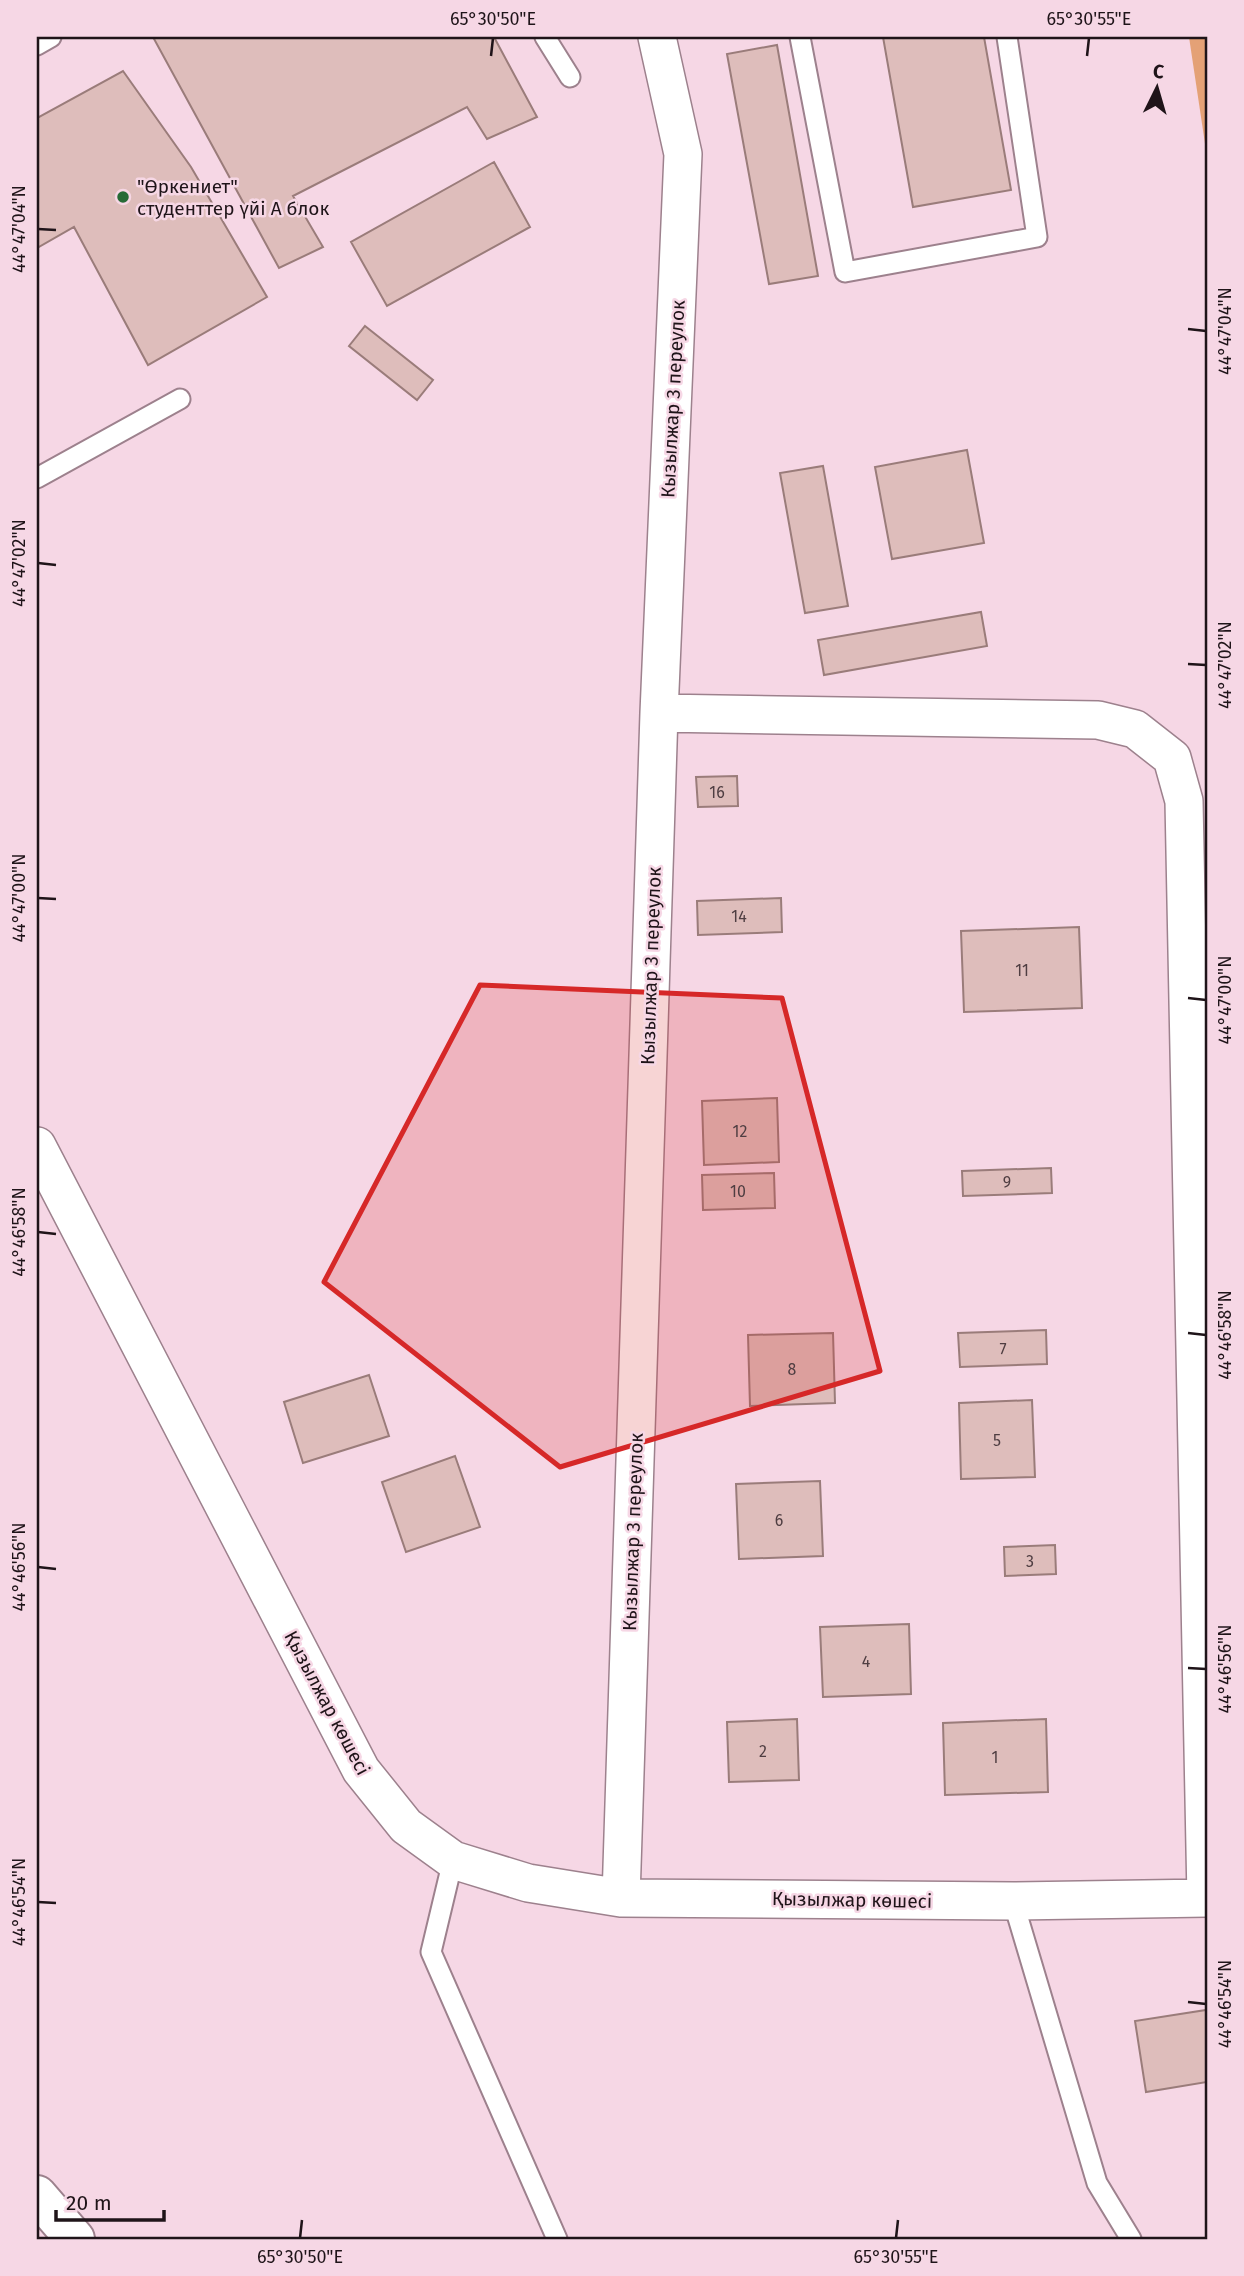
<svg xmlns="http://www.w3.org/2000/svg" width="1244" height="2276" font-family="'Fira Sans',sans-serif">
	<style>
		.green { fill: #e4a176 }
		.building { fill: #debdbb; stroke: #9a7c7a; stroke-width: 2 }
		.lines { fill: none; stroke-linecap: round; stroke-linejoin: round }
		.service-casing { stroke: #9d818d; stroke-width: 23 }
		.minor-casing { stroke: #9d818d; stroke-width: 40 }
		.tertiary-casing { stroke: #9d818d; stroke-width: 42 }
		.service { stroke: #fff; stroke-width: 19 }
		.minor { stroke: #fff; stroke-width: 37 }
		.tertiary { stroke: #fff; stroke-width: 38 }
		.marked { fill: #d62828; fill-opacity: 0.2; stroke: #d62828; stroke-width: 5; stroke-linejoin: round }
		.ticks { fill: none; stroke: #1f1419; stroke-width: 2.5 }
		.poi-dot { fill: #266b36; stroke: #f6d7e5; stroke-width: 2.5 }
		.labels { text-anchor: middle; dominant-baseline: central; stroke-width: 5; stroke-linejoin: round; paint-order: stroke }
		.number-label { font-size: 16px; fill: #4f3e42 }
		.poi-label { font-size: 19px; fill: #1f1419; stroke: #f6d7e5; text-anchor: start }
		.street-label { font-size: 19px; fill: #1f1419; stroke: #f6d7e5 }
		.neatline { fill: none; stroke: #1f1419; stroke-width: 2.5 }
		.ticks-label { font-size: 18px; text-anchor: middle; fill: #1f1419 }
	</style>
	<rect width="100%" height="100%" fill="#f6d7e5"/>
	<!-- green -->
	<path class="green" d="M1189 37H1207V157Z"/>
	<!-- building -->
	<path class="building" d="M153 37H494L537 117 487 139 467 107 293 196 323 247 279 268Z
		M883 37H984L1011 190 913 207Z
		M777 45 818 276 769 284 727 54Z
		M123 71 191 167 267 297 148 365 74 227 37 248V118Z
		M494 162 530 227 387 306 351 242Z
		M365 326 433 380 417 400 349 346Z
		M967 450 984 543 892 559 875 467Z
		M823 466 848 606 805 613 780 473Z
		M981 612 987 646 824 675 818 640Z
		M737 776 738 806 698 807 696 777Z
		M781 898 782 932 698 935 697 901Z
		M1079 927 1082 1008 964 1012 961 931Z
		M777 1098 779 1162 704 1165 702 1101Z
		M1051 1168 1052 1193 963 1196 962 1171Z
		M774 1173 775 1208 703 1210 702 1175Z
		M1046 1330 1047 1364 960 1367 958 1333Z
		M833 1333 835 1403 750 1406 748 1335Z
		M369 1375 389 1436 303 1463 284 1402Z
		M1032 1400 1035 1477 961 1479 959 1403Z
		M455 1456 480 1527 406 1552 382 1482Z
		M820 1481 823 1556 739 1559 736 1484Z
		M1055 1545 1056 1574 1005 1576 1004 1547Z
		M909 1624 911 1694 823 1697 820 1627Z
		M797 1719 799 1780 729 1782 727 1722Z
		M1046 1719 1048 1792 945 1795 943 1723Z
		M1206 2010 1207 2082 1146 2092 1135 2021Z"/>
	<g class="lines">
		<!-- service casing -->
		<g class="service-casing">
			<path id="service" d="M545 37 570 77
				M800 37 845 272 1037 237 1007 37
				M37 45 51 37
				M37 478 180 399
				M453 1860 431 1952 557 2239
				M1013 1901 1097 2183 1131 2239"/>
		</g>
		<!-- minor casing -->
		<g class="minor-casing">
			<path id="minor" d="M659 713 1098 720 1135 729 1172 758 1184 801 1206 1898
				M37 1146 361 1770 406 1826 453 1860 528 1883 621 1898 1013 1901 1207 1898
				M621 1898 659 713 683 154 657 37"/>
		</g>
		<!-- tertiary casing -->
		<g class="tertiary-casing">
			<path id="tertiary" d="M37 2195 75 2239"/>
		</g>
		<!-- service -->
		<use href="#service" class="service"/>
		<!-- minor -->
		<use href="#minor" class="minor"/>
		<!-- tertiary -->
		<use href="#tertiary" class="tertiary"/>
	</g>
	<!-- marked area -->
	<path class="marked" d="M480 985 782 998 880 1371 560 1467 324 1282Z"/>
	<!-- ticks -->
	<path class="ticks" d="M491 56 493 38M1087 56 1089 38M38 229 56 230M1188 329 1206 331M38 563 56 565M1188 664 1206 665M38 898 56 899M1188 998 1206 1000M38 1232 56 1234M1188 1333 1206 1335M38 1567 56 1569M1188 1668 1206 1669M38 1902 56 1903M1188 2002 1206 2004M300 2238 302 2220M896 2238 898 2220"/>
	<!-- markers -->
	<circle class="poi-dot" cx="123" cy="197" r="7"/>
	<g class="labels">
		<!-- number labels -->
		<g class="number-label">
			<text x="717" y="792">16</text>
			<text x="739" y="916">14</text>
			<text x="1022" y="970">11</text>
			<text x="740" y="1131">12</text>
			<text x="1007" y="1182">9</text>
			<text x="738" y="1191">10</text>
			<text x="1003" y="1349">7</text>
			<text x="792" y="1369">8</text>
			<text x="997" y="1440">5</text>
			<text x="779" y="1520">6</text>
			<text x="1030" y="1561">3</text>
			<text x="866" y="1661">4</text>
			<text x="763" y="1751">2</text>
			<text x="995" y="1757">1</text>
		</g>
		<!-- poi labels -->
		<g class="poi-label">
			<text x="137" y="186">"Өркениет"<tspan x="137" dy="22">студенттер үйі А блок</tspan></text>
		</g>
		<!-- street labels -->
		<g class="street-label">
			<text transform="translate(673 399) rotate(-87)">Кызылжар 3 переулок</text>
			<text transform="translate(651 966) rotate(-88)">Кызылжар 3 переулок</text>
			<text transform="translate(633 1532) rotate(-88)">Кызылжар 3 переулок</text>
			<text transform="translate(327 1703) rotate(62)">Қызылжар көшесі</text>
			<text transform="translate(852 1900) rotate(1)">Қызылжар көшесі</text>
		</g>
	</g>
	<!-- border -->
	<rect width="1244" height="2276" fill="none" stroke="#f6d7e5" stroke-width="77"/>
	<!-- north arrow -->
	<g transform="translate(1157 88) rotate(5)" stroke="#f6d7e5" stroke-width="5" paint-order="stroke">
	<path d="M0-5L12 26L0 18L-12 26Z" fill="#1f1419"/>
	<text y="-10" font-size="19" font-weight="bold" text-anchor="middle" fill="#1f1419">С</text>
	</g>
	<!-- scale -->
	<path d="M56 2210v10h108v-10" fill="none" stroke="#1f1419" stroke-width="3.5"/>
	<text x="66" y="2210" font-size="21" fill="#1f1419" stroke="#f6d7e5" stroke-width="5" paint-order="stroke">20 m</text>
	<rect x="38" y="38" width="1168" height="2200" class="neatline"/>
	<g class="ticks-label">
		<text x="493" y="25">65°30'50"E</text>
		<text x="1089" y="25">65°30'55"E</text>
		<text transform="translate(19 229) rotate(-90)" y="6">44°47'04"N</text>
		<text transform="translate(1225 331) rotate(-90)" y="6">44°47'04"N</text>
		<text transform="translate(19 563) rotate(-90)" y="6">44°47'02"N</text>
		<text transform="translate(1225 665) rotate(-90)" y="6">44°47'02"N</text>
		<text transform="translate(19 898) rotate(-90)" y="6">44°47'00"N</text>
		<text transform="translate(1225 1000) rotate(-90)" y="6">44°47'00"N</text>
		<text transform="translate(19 1232) rotate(-90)" y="6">44°46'58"N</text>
		<text transform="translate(1225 1335) rotate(-90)" y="6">44°46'58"N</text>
		<text transform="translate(19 1567) rotate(-90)" y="6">44°46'56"N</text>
		<text transform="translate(1225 1669) rotate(-90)" y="6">44°46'56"N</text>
		<text transform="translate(19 1902) rotate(-90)" y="6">44°46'54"N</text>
		<text transform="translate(1225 2004) rotate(-90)" y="6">44°46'54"N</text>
		<text x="300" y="2263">65°30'50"E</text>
		<text x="896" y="2263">65°30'55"E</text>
	</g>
</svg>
